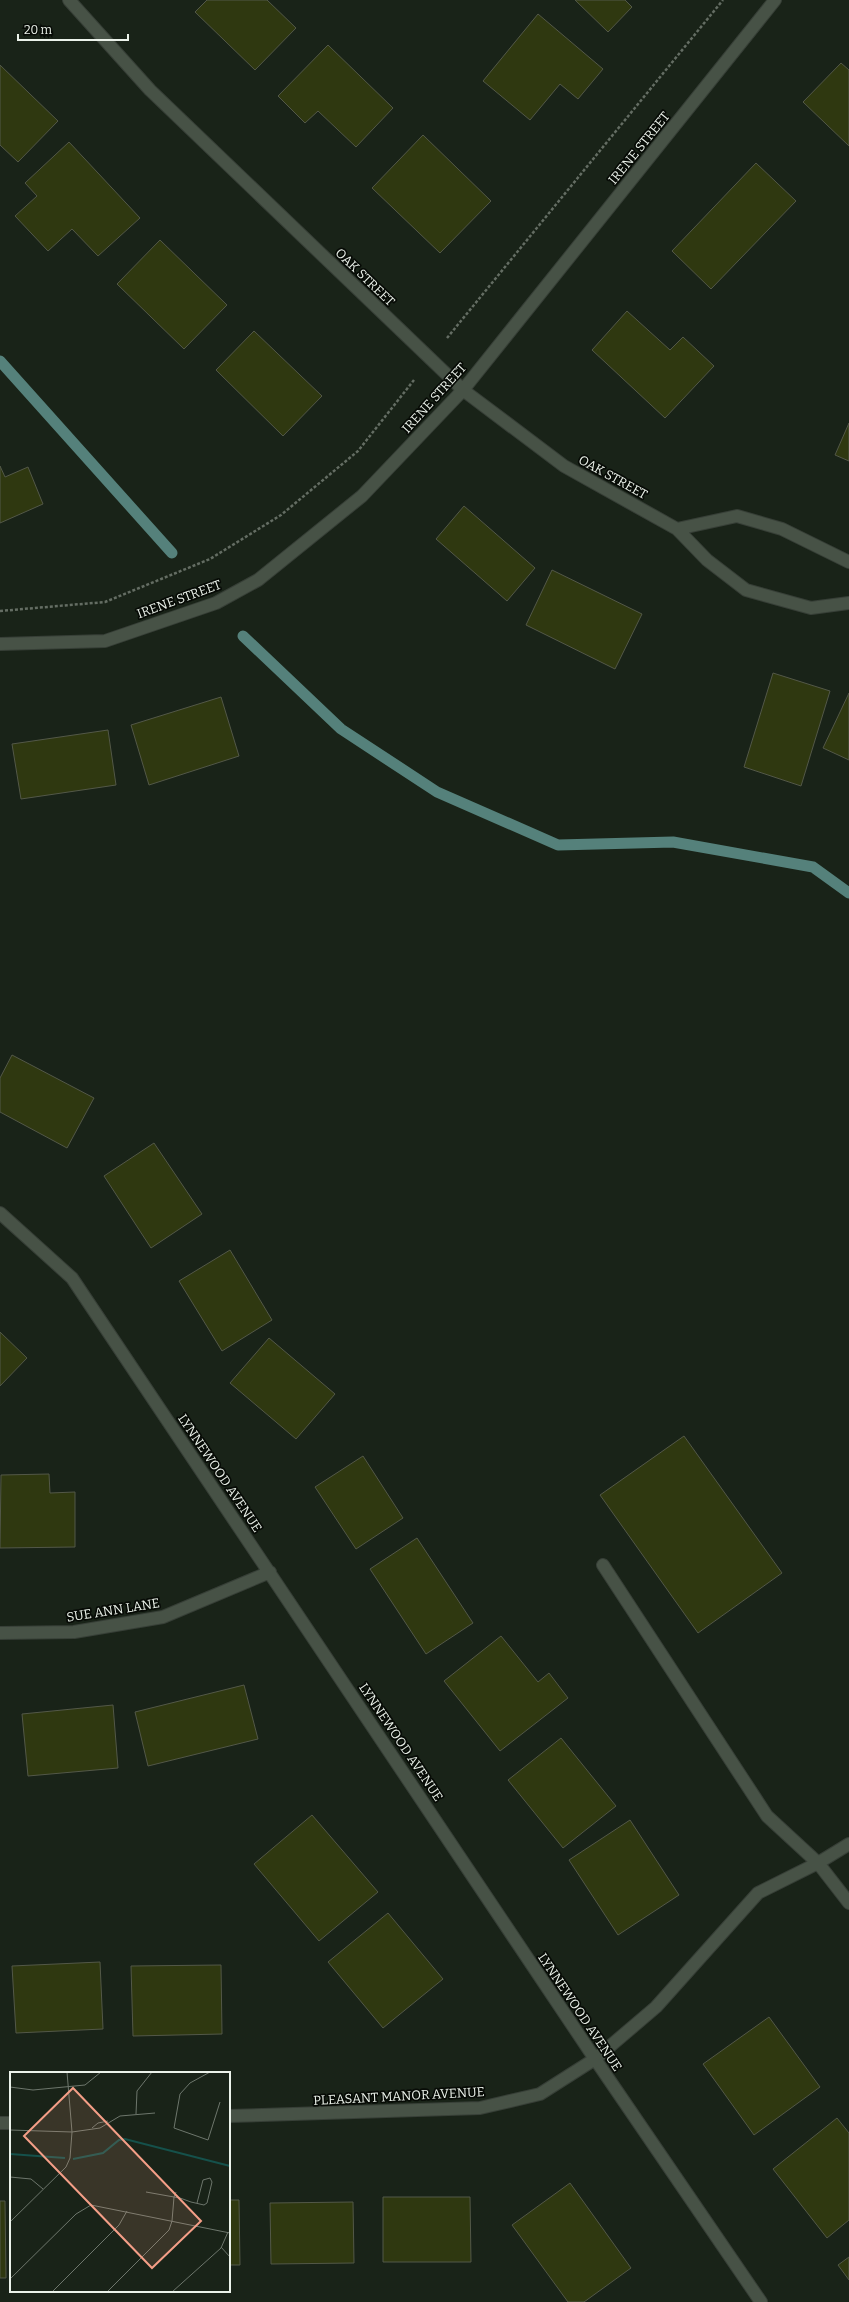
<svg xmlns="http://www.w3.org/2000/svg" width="849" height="2302" font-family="Bitter,serif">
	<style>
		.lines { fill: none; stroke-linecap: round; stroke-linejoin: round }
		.stream { stroke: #55817b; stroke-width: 11 }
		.building { fill: #2f3810; stroke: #535848 }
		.lane-casing { stroke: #373f37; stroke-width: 14 }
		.street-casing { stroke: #373f37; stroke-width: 14 }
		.path { stroke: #646d63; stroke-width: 2.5; stroke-dasharray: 3 2; stroke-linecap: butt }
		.lane { stroke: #475246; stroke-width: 12 }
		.street { stroke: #475246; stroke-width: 12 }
		.labels { text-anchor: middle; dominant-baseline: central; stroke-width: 3.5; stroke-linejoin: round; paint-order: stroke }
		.street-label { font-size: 13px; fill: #ebf2ea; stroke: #070b06 }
		.inset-river { fill: none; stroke: #15514b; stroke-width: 2 }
		.inset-road { fill: none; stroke: #6d766c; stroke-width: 1 }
		.view { fill: #f49e87; fill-opacity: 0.15; stroke: #f49e87; stroke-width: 2 }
		.inset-edge { fill: none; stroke: #ebf2ea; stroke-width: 2 }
	</style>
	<rect width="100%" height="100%" fill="#192318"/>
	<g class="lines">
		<!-- stream -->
		<path class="stream" d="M0 361 172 553
			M243 636 341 729 437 792 558 845 673 842 813 867 849 893"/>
	</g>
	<!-- building -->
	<path class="building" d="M207 0H267L296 28 255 70 195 12Z
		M575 0H625L632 7 608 32Z
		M538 14 603 69 578 99 560 84 530 120 483 81Z
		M328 45 393 108 356 147 318 111 305 123 278 96Z
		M841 63 849 70V146L803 102Z
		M0 65 58 121 18 162 0 145Z
		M423 135 491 201 440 253 372 188Z
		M69 142 140 218 98 256 72 229 48 251 15 216 37 196 25 183Z
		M756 163 796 201 711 289 672 251Z
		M160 240 227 305 184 349 117 284Z
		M627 311 670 350 683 337 714 366 665 418 592 350Z
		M254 331 322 396 283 436 216 370Z
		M849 423V461L835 455Z
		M0 466 5 477 28 467 43 504 0 523Z
		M464 506 535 568 507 601 436 539Z
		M552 570 642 614 615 669 526 625Z
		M773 673 830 691 801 786 744 767Z
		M849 693V760L823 748Z
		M221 697 239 756 149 785 131 725Z
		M108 730 116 785 21 799 12 744Z
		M12 1055 94 1098 67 1148 0 1112V1078Z
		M154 1143 202 1214 151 1248 104 1176Z
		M230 1250 272 1320 222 1351 179 1281Z
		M0 1332 27 1358 0 1386Z
		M269 1338 335 1394 296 1439 230 1383Z
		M684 1436 782 1573 698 1633 600 1495Z
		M363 1456 403 1518 356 1549 315 1487Z
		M49 1474 50 1493 75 1492V1547L0 1548 1 1475Z
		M417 1538 473 1623 426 1654 370 1569Z
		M501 1636 538 1682 549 1673 568 1698 500 1751 444 1681Z
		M244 1685 258 1739 148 1766 135 1712Z
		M113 1705 118 1768 28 1776 22 1714Z
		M561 1738 616 1806 563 1848 508 1780Z
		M312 1815 378 1892 319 1941 254 1864Z
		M630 1820 679 1895 618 1935 569 1860Z
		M388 1913 443 1979 383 2028 328 1962Z
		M100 1962 103 2029 16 2033 12 1966Z
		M221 1965 222 2034 133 2036 131 1966Z
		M769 2017 820 2087 754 2135 703 2064Z
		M837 2118 849 2133V2220L827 2238 773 2169Z
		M570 2183 631 2268 584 2302H568L512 2225Z
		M383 2197H470L471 2262H383Z
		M229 2200H239L240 2265H229Z
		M0 2201H5L6 2278H0Z
		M353 2202 354 2263 271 2264 270 2203Z
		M849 2257V2280L838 2265Z"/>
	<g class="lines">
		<!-- lane casing -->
		<g class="lane-casing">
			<path id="lane" d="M603 1565 767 1816 818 1863 849 1844
				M595 2059 656 2007 758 1893 818 1863 849 1903"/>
		</g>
		<!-- street casing -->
		<g class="street-casing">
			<path id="street" d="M69 0 150 90 463 390 564 466 677 529 707 560 746 590 811 608 849 603
				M677 529 737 516 782 529 849 562
				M0 644 105 641 216 603 258 580 362 496 463 390 775 0
				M0 1213 72 1278 595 2059 761 2302
				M0 1633 74 1632 163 1617 270 1572
				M229 2116 480 2108 540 2094 595 2059
				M0 2123H11"/>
		</g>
		<!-- path -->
		<path class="path" d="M447 338 723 0
			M0 611 105 602 210 559 281 515 358 451 414 380"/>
		<!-- lane -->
		<use href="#lane" class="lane"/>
		<!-- street -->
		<use href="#street" class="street"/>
	</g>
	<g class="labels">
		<!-- street labels -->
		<g class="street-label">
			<text transform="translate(639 148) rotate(-51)">IRENE STREET</text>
			<text transform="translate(365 277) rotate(44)">OAK STREET</text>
			<text transform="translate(434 398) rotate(-48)">IRENE STREET</text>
			<text transform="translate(613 477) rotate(29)">OAK STREET</text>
			<text transform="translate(179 599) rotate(-20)">IRENE STREET</text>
			<text transform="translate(220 1473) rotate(56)">LYNNEWOOD AVENUE</text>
			<text transform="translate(113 1610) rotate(-9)">SUE ANN LANE</text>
			<text transform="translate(401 1742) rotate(56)">LYNNEWOOD AVENUE</text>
			<text transform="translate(580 2012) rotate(56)">LYNNEWOOD AVENUE</text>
			<text transform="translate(399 2096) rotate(-3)">PLEASANT MANOR AVENUE</text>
		</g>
	</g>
	<!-- overview -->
	<g transform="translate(10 2072)">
		<rect width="220" height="220" fill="#192318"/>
		<path class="inset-river" d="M0 82 55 86M63 87 93 81 109 68 115 67 220 94"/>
		<path class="inset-road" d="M200 0 180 11 170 22 164 56 198 68 210 30M0 15 23 18 75 13 91 0M126 42 127 19 142 0M82 56 88 51 98 49M0 58 62 60 90 56 110 44 145 41M0 105 21 107 33 117M136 120 164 125 166 120M0 150 56 95 60 86 62 60 57 0M211 175 220 185M0 207 66 142 81 133 220 161M42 220 109 153 117 139M97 220 159 158 162 149 164 125 170 126 181 130 194 133 197 131 202 110 200 106 193 108 187 131M162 220 211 176 218 160"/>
		<path class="view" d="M63 16 191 149 142 196 14 64Z"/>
		<rect width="220" height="220" class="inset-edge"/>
	</g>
	<!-- scale -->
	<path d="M18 34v6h110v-6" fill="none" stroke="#ebf2ea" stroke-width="2"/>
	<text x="24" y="34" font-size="12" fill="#ebf2ea" stroke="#070b06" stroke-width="3" paint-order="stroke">20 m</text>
</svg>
